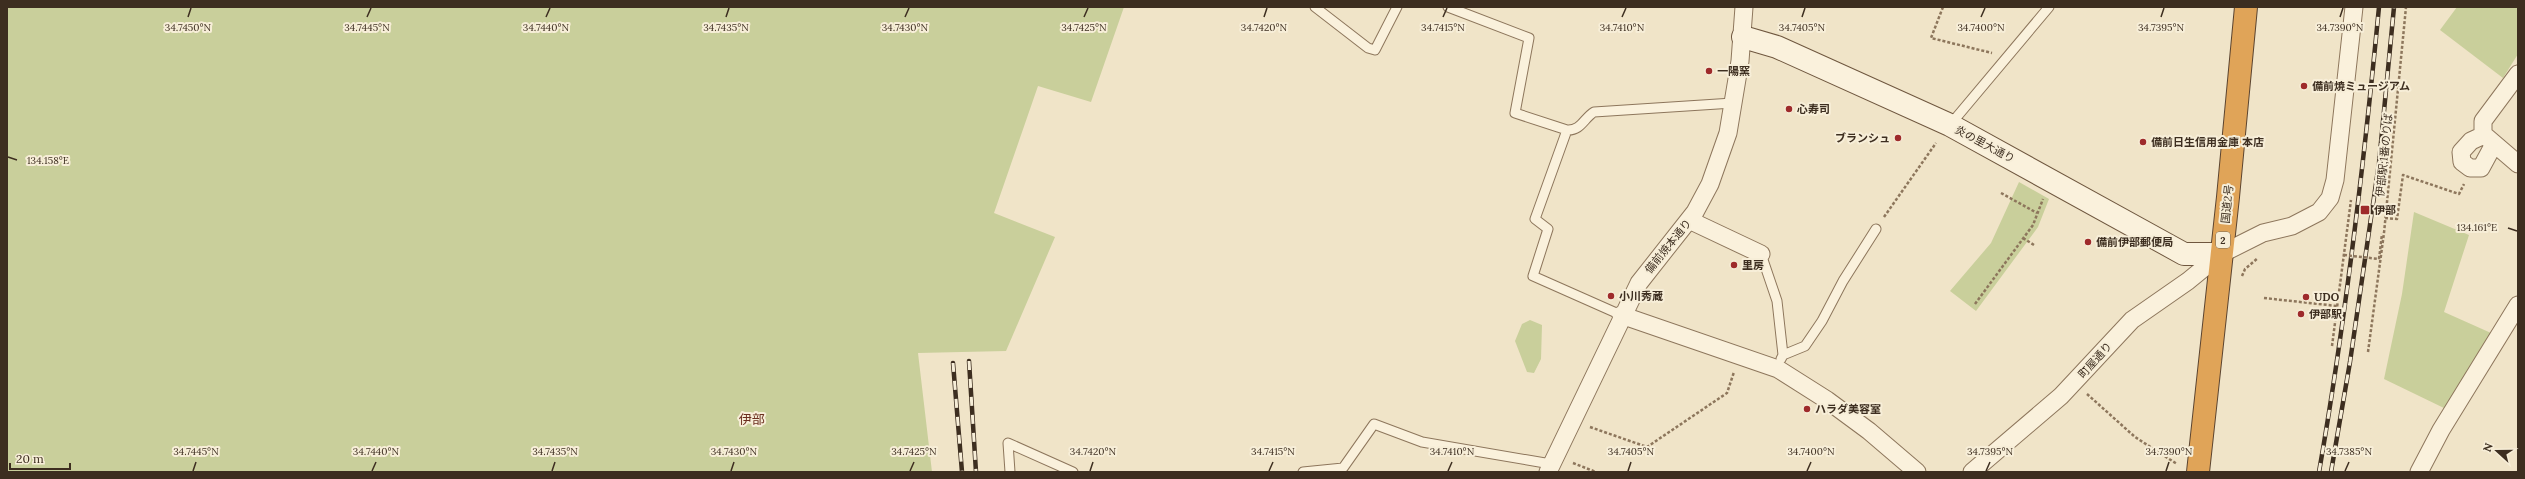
<svg xmlns="http://www.w3.org/2000/svg" width="2525" height="479" font-family="Lora,'Noto Sans JP',serif">
	<style>
		.green { fill: #c9cf9b }
		.lines { fill: none; stroke-linecap: round; stroke-linejoin: round }
		.lane-casing { stroke: #8d765c; stroke-width: 11 }
		.street-casing { stroke: #8d765c; stroke-width: 19 }
		.secondary-casing { stroke: #6f573f; stroke-width: 24 }
		.highway-casing { stroke: #5b4430; stroke-width: 24 }
		.path { stroke: #8d765c; stroke-width: 2.5; stroke-dasharray: 3 2; stroke-linecap: butt }
		.lane { stroke: #faf1dc; stroke-width: 9 }
		.street { stroke: #faf1dc; stroke-width: 17 }
		.secondary { stroke: #faf1dc; stroke-width: 22 }
		.highway { stroke: #e0a458; stroke-width: 22 }
		.rail-casing { stroke: #3d2e20; stroke-width: 4.5 }
		.rail { stroke: #f7eed8; stroke-width: 3; stroke-dasharray: 9; stroke-linecap: butt }
		.path-bridge { stroke: #8d765c; stroke-width: 2.5; stroke-dasharray: 3 2; stroke-linecap: butt }
		.ticks { fill: none; stroke: #3d2e20; stroke-width: 1.5 }
		.poi-dot { fill: #9e2a2b; stroke: #f7eed8; stroke-width: 1.5 }
		.labels { text-anchor: middle; dominant-baseline: central; stroke-width: 4; stroke-linejoin: round; paint-order: stroke }
		.shield { fill: #f7eed8; stroke: #756857; stroke-width: 1 }
		.shield-label { font-size: 10px; font-weight: bold; fill: #3d2e20 }
		.poi-label { font-size: 11px; font-weight: bold; fill: #3d2e20; stroke: #f7eed8; text-anchor: start }
		.street-label { font-size: 11px; fill: #3d2e20; stroke: #f7eed8 }
		.quarter-label { font-size: 13px; fill: #6b2e1e; stroke: #f7eed8 }
		.ticks-label { font-size: 10px; text-anchor: middle; fill: #3d2e20; stroke: #f7eed8; stroke-width: 4; stroke-linejoin: round; paint-order: stroke }
	</style>
	<rect width="100%" height="100%" fill="#f0e4c8"/>
	<!-- green -->
	<path class="green" d="M7 7H1124L1091 102 1038 86 994 213 1055 237 1006 351 918 353 932 472H7Z
		M2457 7H2518V54L2503 78 2440 30Z
		M2019 182 2049 199 2038 227 1976 311 1950 291 1991 243Z
		M2414 212 2469 235 2444 312 2491 333 2446 409 2384 379 2402 294Z
		M1530 320 1542 325 1541 359 1534 373 1527 372 1515 341 1522 324Z"/>
	<g class="lines">
		<!-- lane casing -->
		<g class="lane-casing">
			<path id="lane" d="M1315 7 1368 48 1375 50 1397 7
				M1448 7 1529 38 1515 113 1567 130 1535 219 1548 229 1533 276 1621 315
				M1950 125 2049 7
				M1567 130C1581 131 1584 118 1594 112L1733 103
				M1761 254 1777 301 1783 355 1781 359
				M1783 355 1805 346 1822 321 1843 281 1876 229
				M1010 472 1008 443 1073 472
				M1303 472 1343 468 1374 424 1422 442 1551 464"/>
		</g>
		<!-- street casing -->
		<g class="street-casing">
			<path id="street" d="M2518 74 2483 121V134L2518 164
				M2484 135 2471 141 2461 152 2462 162 2470 168H2481L2494 144
				M1689 220 1761 254
				M1621 315 1778 369 1827 400 1869 431 1917 472
				M1548 472 1639 283 1695 212 1710 184 1728 133 1740 61 1744 7
				M1972 472 2061 396 2132 320 2188 281 2221 254 2263 233 2292 226 2319 212 2330 198 2335 180 2354 7
				M2419 472 2441 430 2518 305"/>
		</g>
		<!-- secondary casing -->
		<g class="secondary-casing">
			<path id="secondary" d="M1743 37 1777 47 1950 125 2184 254H2221"/>
		</g>
		<!-- highway casing -->
		<g class="highway-casing">
			<path id="highway" d="M2198 472 2228 197 2246 7"/>
		</g>
		<!-- path -->
		<path class="path" d="M1943 7 1931 38 1992 53
			M2001 193 2037 213
			M1884 217 1936 143
			M2385 218 2397 219 2403 175 2459 194 2464 184
			M2023 238 2034 245
			M2379 259 2382 234
			M2242 276 2245 269 2258 258
			M2264 298 2337 306
			M1975 304 2033 225 2043 199
			M2332 346 2351 200
			M2368 352 2384 233 2406 7
			M2087 394 2135 437 2177 464
			M1590 427 1647 447 1727 393 1734 372
			M1573 463 1596 472"/>
		<!-- lane -->
		<use href="#lane" class="lane"/>
		<!-- street -->
		<use href="#street" class="street"/>
		<!-- secondary -->
		<use href="#secondary" class="secondary"/>
		<!-- highway -->
		<use href="#highway" class="highway"/>
		<!-- rail casing -->
		<g class="rail-casing">
			<path id="rail" d="M969 361 976 472
				M953 363 962 472
				M2319 472C2346 318 2364 163 2379 7
				M2331 472 2350 362 2379 163 2394 7"/>
		</g>
		<!-- rail -->
		<use href="#rail" class="rail"/>
		<!-- path-bridge -->
		<path class="path-bridge" d="M2344 255 2379 259"/>
	</g>
	<!-- ticks -->
	<path class="ticks" d="M188 17 191 8M367 17 371 8M546 17 550 8M726 17 729 8M905 17 909 8M1084 17 1088 8M1264 17 1267 8M1443 17 1447 8M1622 17 1626 8M1802 17 1805 8M1981 17 1985 8M2161 17 2164 8M2340 17 2343 8M8 157 17 160M2508 228 2517 231M193 471 196 462M372 471 376 462M552 471 555 462M731 471 734 462M910 471 914 462M1090 471 1093 462M1269 471 1273 462M1448 471 1452 462M1628 471 1631 462M1807 471 1811 462M1986 471 1990 462M2166 471 2169 462M2345 471 2349 462"/>
	<!-- markers -->
	<g class="poi-dot">
		<circle cx="1709" cy="71" r="4"/>
		<circle cx="2304" cy="86" r="4"/>
		<circle cx="1789" cy="109" r="4"/>
		<circle cx="1898" cy="138" r="4"/>
		<circle cx="2143" cy="142" r="4"/>
		<rect x="2360" y="205" width="10" height="10" rx="2"/>
		<circle cx="2088" cy="242" r="4"/>
		<circle cx="1734" cy="265" r="4"/>
		<circle cx="1611" cy="296" r="4"/>
		<circle cx="2306" cy="297" r="4"/>
		<circle cx="2301" cy="314" r="4"/>
		<circle cx="1807" cy="409" r="4"/>
	</g>
	<g class="labels">
		<!-- shield labels -->
		<rect class="shield" x="2216" y="232" width="14" height="16" rx="3"/>
		<g class="shield-label">
			<text x="2223" y="240">2</text>
		</g>
		<!-- poi labels -->
		<g class="poi-label">
			<text x="1717" y="71">一陽窯</text>
			<text x="2312" y="86">備前焼ミュージアム</text>
			<text x="1797" y="109">心寿司</text>
			<text x="1890" y="138" text-anchor="end">ブランシュ</text>
			<text x="2151" y="142">備前日生信用金庫 本店</text>
			<text x="2374" y="210">伊部</text>
			<text x="2096" y="242">備前伊部郵便局</text>
			<text x="1742" y="265">里房</text>
			<text x="1619" y="296">小川秀蔵</text>
			<text x="2314" y="297">UDO</text>
			<text x="2309" y="314">伊部駅</text>
			<text x="1815" y="409">ハラダ美容室</text>
		</g>
		<!-- street labels -->
		<g class="street-label">
			<text transform="translate(1985 144) rotate(28)">炎の里大通り</text>
			<text transform="translate(2384 155) rotate(-84)">伊部駅;1番のりば</text>
			<text transform="translate(2227 204) rotate(-84)">国道2号</text>
			<text transform="translate(1668 246) rotate(-51)">備前焼本通り</text>
			<text transform="translate(2095 360) rotate(-48)">町屋通り</text>
		</g>
		<!-- quarter labels -->
		<g class="quarter-label">
			<text x="752" y="419">伊部</text>
		</g>
	</g>
	<g class="ticks-label">
		<text x="188" y="31">34.7450°N</text>
		<text x="367" y="31">34.7445°N</text>
		<text x="546" y="31">34.7440°N</text>
		<text x="726" y="31">34.7435°N</text>
		<text x="905" y="31">34.7430°N</text>
		<text x="1084" y="31">34.7425°N</text>
		<text x="1264" y="31">34.7420°N</text>
		<text x="1443" y="31">34.7415°N</text>
		<text x="1622" y="31">34.7410°N</text>
		<text x="1802" y="31">34.7405°N</text>
		<text x="1981" y="31">34.7400°N</text>
		<text x="2161" y="31">34.7395°N</text>
		<text x="2340" y="31">34.7390°N</text>
		<text x="48" y="164">134.158°E</text>
		<text x="2477" y="231">134.161°E</text>
		<text x="196" y="455">34.7445°N</text>
		<text x="376" y="455">34.7440°N</text>
		<text x="555" y="455">34.7435°N</text>
		<text x="734" y="455">34.7430°N</text>
		<text x="914" y="455">34.7425°N</text>
		<text x="1093" y="455">34.7420°N</text>
		<text x="1273" y="455">34.7415°N</text>
		<text x="1452" y="455">34.7410°N</text>
		<text x="1631" y="455">34.7405°N</text>
		<text x="1811" y="455">34.7400°N</text>
		<text x="1990" y="455">34.7395°N</text>
		<text x="2169" y="455">34.7390°N</text>
		<text x="2349" y="455">34.7385°N</text>
	</g>
	<!-- border -->
	<rect width="2525" height="479" fill="none" stroke="#3d2e20" stroke-width="16"/>
	<!-- north arrow -->
	<g transform="translate(2497 451) rotate(291)" stroke="#f7eed8" stroke-width="3" paint-order="stroke">
	<path d="M0-3L7 15L0 10L-7 15Z" fill="#3d2e20"/>
	<text y="-6" font-size="11" font-weight="bold" text-anchor="middle" fill="#3d2e20">N</text>
	</g>
	<!-- scale -->
	<path d="M10 463v6h60v-6" fill="none" stroke="#3d2e20" stroke-width="2"/>
	<text x="16" y="463" font-size="12" fill="#3d2e20" stroke="#f7eed8" stroke-width="3" paint-order="stroke">20 m</text>
</svg>
